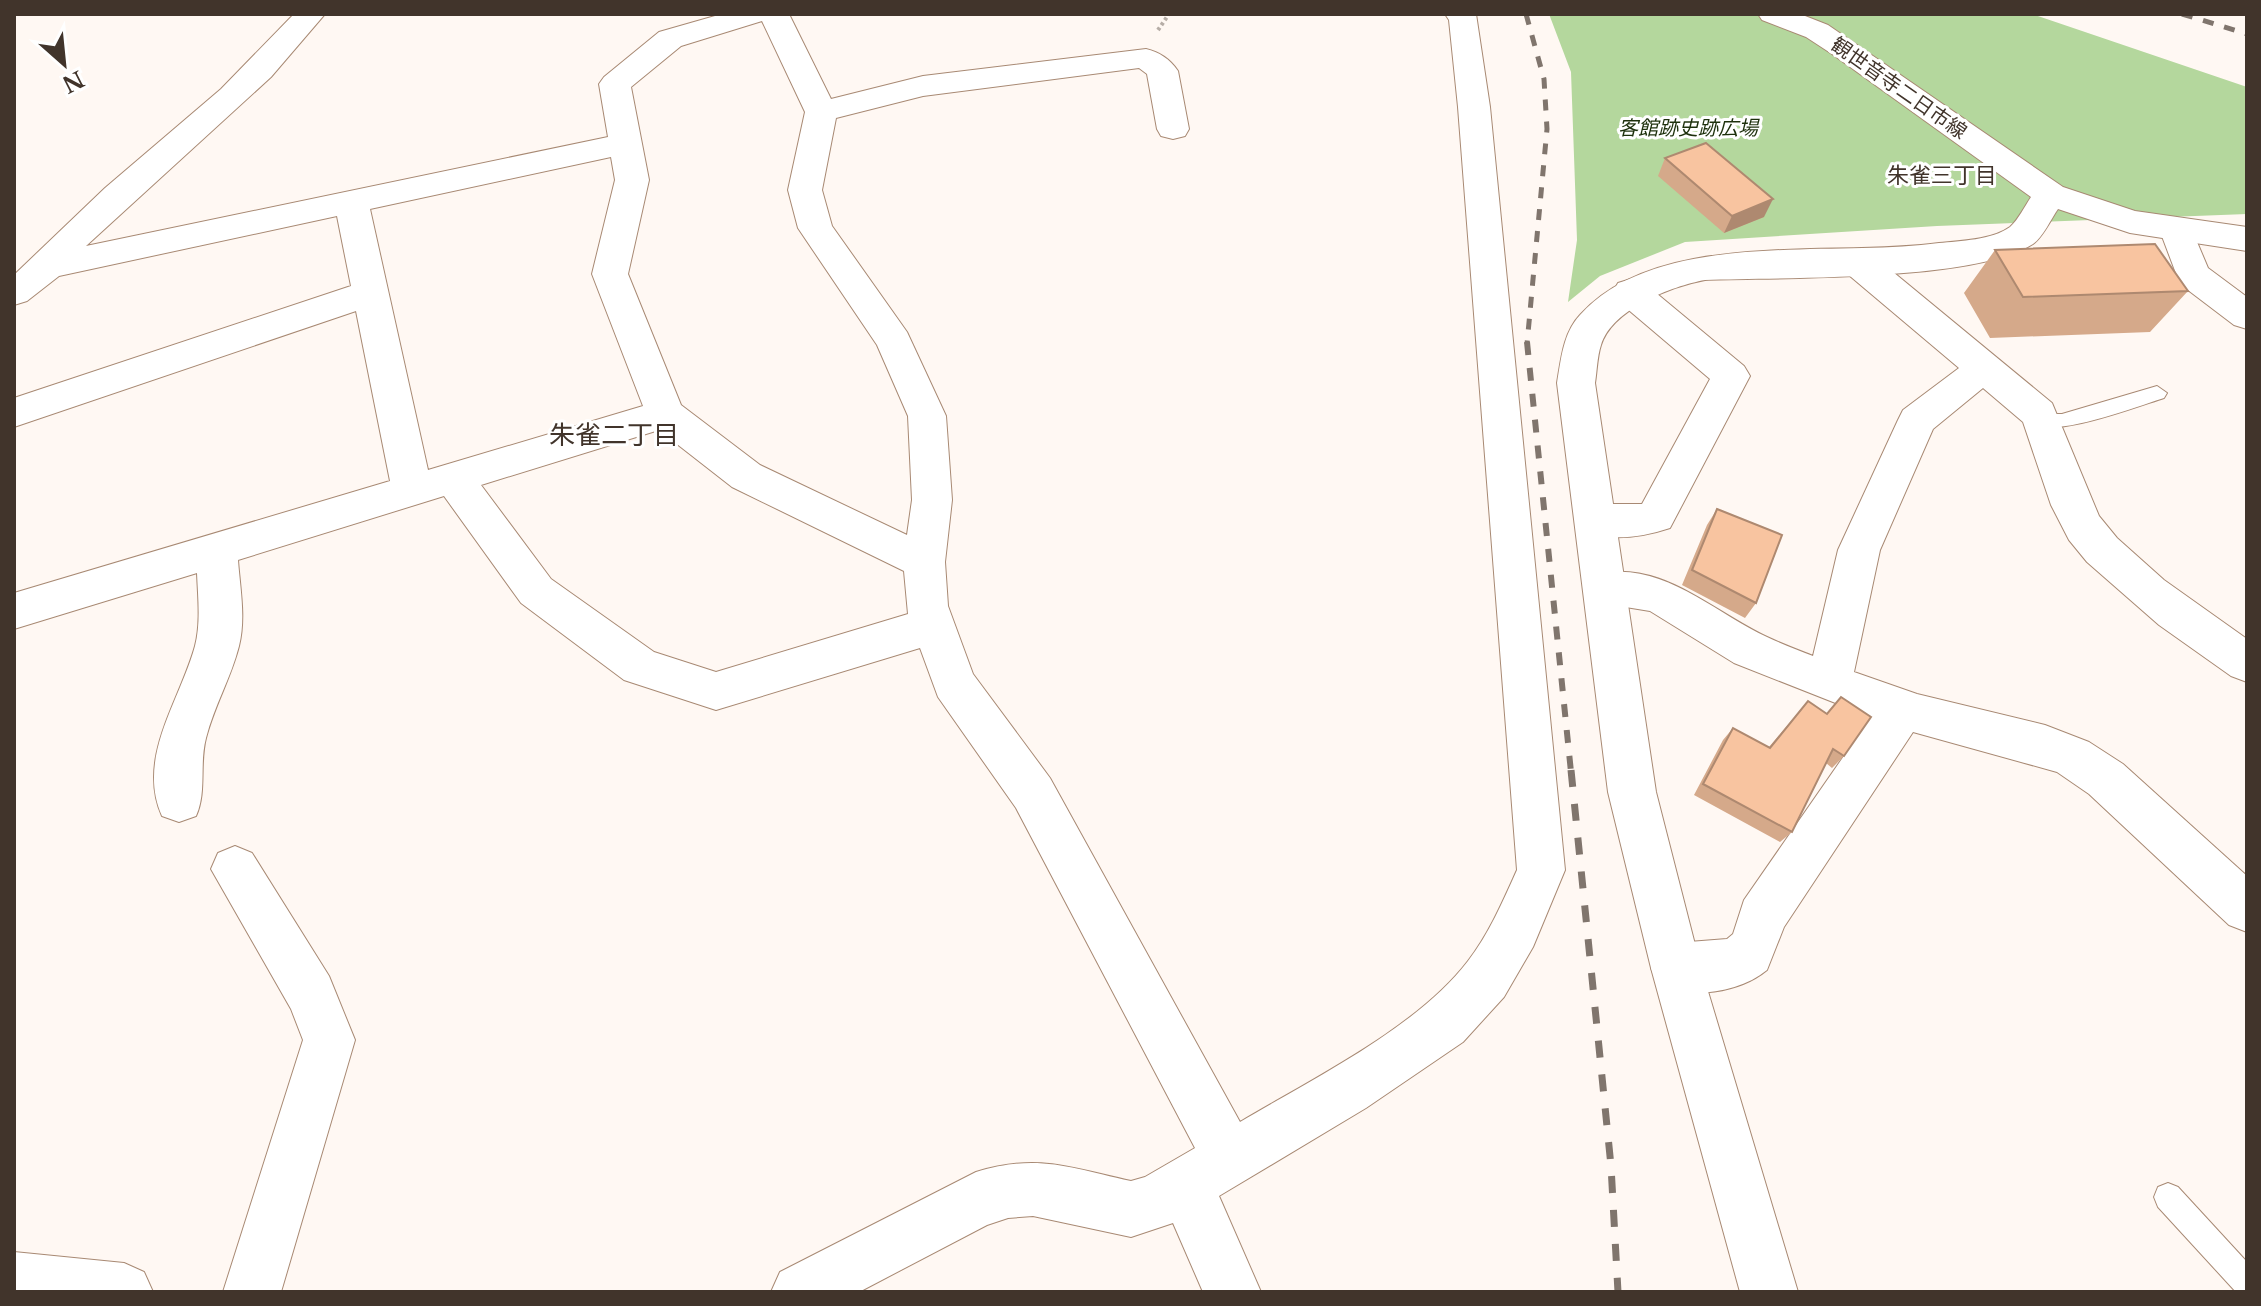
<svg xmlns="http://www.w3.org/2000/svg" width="2261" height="1306" font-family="'Libre Baskerville','Noto Sans JP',serif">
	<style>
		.green { fill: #b4d79d }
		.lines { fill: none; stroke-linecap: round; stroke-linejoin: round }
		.lane-casing { stroke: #a88973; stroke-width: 2 }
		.street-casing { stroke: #a88973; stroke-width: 2 }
		.secondary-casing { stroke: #a88973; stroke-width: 2 }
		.path { stroke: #b6ada6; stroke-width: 4; stroke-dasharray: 3 3; stroke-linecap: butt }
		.lane { fill: #fff; fill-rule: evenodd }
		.street { fill: #fff; fill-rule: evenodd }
		.secondary { fill: #fff; fill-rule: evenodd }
		.rail-far2 { stroke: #80756d; stroke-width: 5; stroke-dasharray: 11 11; stroke-linecap: butt }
		.rail-far1 { stroke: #80756d; stroke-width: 6; stroke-dasharray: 13 13; stroke-linecap: butt }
		.rail { stroke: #80756d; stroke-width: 7; stroke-dasharray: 17 17; stroke-linecap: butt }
		.wall { fill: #d5a98a }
		.shaded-wall { fill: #ae8970 }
		.building { fill: #f8c4a0; stroke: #ae8970; stroke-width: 2 }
		.labels { text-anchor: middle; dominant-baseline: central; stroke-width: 6; stroke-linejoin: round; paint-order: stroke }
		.far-street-label { font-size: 20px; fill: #41342b; stroke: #fff }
		.far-park-label { font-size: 20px; font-style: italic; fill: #1d300c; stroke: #fff }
		.far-neighbourhood-label { font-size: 22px; fill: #41342b; stroke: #fff }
		.neighbourhood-label { font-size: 26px; fill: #41342b; stroke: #fff }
	</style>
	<rect width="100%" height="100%" fill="#fff8f3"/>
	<!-- green -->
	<path class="green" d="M1549 14H2032L2247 87V214L1937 226 1685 242 1600 276 1568 302 1577 240 1571 72Z"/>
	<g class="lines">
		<!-- lane casing -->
		<g class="lane-casing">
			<path id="lane" d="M2157 386 2167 393 2164 398C2141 405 2045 442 2032 421L2042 414H2062Z
				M2168 1183 2178 1187 2247 1262V1292H2236L2158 1207 2154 1197 2158 1187Z"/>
		</g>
		<!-- street casing -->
		<g class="street-casing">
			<path id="street" d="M294 14H325L271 77 86 246 608 137 599 84 604 77 659 32 722 14H789L831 99 923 76 1146 49C1159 52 1170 59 1178 71L1189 129 1185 136 1173 139 1161 136 1157 129 1147 74 1139 68 923 96 836 118 822 190 832 226 907 332 946 416 952 500 945 562 948 606 973 674 1050 778 1240 1122C1312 1079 1417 1028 1468 961 1489 934 1503 901 1517 870L1458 107 1449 20 1445 14H1476L1490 107 1565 870 1533 947 1504 997 1463 1042 1366 1108 1219 1196 1261 1292H1203L1173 1223 1131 1237 1033 1216 1008 1218 987 1225 859 1292H771L780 1272 976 1172C1038 1153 1070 1168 1131 1181L1145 1177 1195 1148 1016 808 938 697 920 648 716 710 624 680 521 603 444 496 238 560C240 588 246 618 239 646 231 678 214 706 206 738 199 764 207 792 196 816L179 822 162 816C136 758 180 701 195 646 201 623 198 597 197 573L14 629V593L390 481 356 311 14 427V398L351 286 337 216 59 276 27 301 14 305V275L105 188 221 89ZM762 21 805 112 788 190 798 228 877 345 908 416 912 500 907 535 760 465 681 405 628 274 649 180 631 87 681 46ZM611 157 615 180 592 274 643 406 428 470 370 209ZM659 430 732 487 904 571 908 614 716 672 654 652 551 579 481 485Z
				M2177 219 2189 223 2208 268 2247 297V329L2234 325 2180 284 2160 231 2165 223Z
				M1857 250 1870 253 2052 403 2099 516 2117 538 2164 580 2247 639V682L2231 676 2159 625 2087 562 2069 540 2051 505 2023 422 1983 388 1933 429 1880 550 1854 672 1917 694 2045 725 2089 742 2123 764 2247 876V932L2229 925 2089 794 2057 772 1913 732 1784 927 1767 970C1739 993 1691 999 1658 986L1651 968 1658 950 1676 943 1727 939 1733 934 1744 900 1871 717 1734 663 1650 611 1589 601 1583 589 1589 577C1655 554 1711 611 1767 637 1782 644 1798 650 1813 656L1838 550 1898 420 1903 410 1959 368 1844 271 1839 262 1844 253Z
				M1631 279 1644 283 1744 366 1750 376 1670 528C1640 538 1611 541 1581 532L1575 520 1581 508 1596 504H1642L1710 379 1618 301 1613 292 1618 283Z
				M235 846 252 853 329 976 355 1040 281 1292H223L303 1040 291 1009 211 869 218 853Z
				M14 1252 124 1263 144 1272 153 1292H14Z"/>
		</g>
		<!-- secondary casing -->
		<g class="secondary-casing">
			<path id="secondary" d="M1758 14H1800L1828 25 2063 187 2135 211 2247 227V251L2130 233 2058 209C2051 219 2043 237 2033 244 1974 282 1780 277 1705 280 1672 286 1612 309 1601 345 1597 357 1597 371 1595 383L1656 792 1701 968 1798 1292H1740L1651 968 1608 792 1557 383C1561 360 1563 333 1580 315 1658 228 1830 258 1939 243 1960 241 1992 240 2010 227 2018 220 2025 206 2031 197L1832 54 1806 37 1762 20Z"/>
		</g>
		<!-- path -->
		<path class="path" d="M1158 30 1169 14"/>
		<!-- lane -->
		<use href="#lane" class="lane"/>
		<!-- street -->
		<use href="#street" class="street"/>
		<!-- secondary -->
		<use href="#secondary" class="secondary"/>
		<!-- rail-far2 -->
		<path class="rail-far2" d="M1526 14 1544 79 1547 129 1527 344
			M2182 14 2247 34"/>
		<!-- rail-far1 -->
		<path class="rail-far1" d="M1527 342 1571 772"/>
		<!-- rail -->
		<path class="rail" d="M1571 770 1611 1166 1618 1292"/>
	</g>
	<!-- wall -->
	<path class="wall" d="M1665 158 1764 217 1724 233 1658 176Z
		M1995 250 2188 291 2150 332 1990 338 1964 293Z
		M1717 509 1756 603 1745 618 1682 585 1707 525Z
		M1841 697 1844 756 1832 768 1826 763 1792 832 1780 842 1694 795 1723 740 1733 728 1769 747 1808 701 1826 714Z"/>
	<!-- shaded-wall -->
	<path class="shaded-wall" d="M1773 199 1764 217 1724 233 1732 216Z"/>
	<!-- building -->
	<path class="building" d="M1706 143 1773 199 1732 216 1665 158Z
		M2155 244 2188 291 2023 297 1995 250Z
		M1717 509 1782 535 1756 603 1692 570Z
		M1841 697 1871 717 1844 756 1833 749 1792 832 1703 784 1733 728 1770 748 1808 701 1827 714Z"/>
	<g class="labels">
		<!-- far-street labels -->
		<g class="far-street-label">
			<text transform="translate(1899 88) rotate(35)">観世音寺二日市線</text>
		</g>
		<!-- far-park labels -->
		<g class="far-park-label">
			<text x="1688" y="128">客館跡史跡広場</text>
		</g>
		<!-- far-neighbourhood labels -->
		<g class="far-neighbourhood-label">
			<text x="1942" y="175">朱雀三丁目</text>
		</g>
		<!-- neighbourhood labels -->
		<g class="neighbourhood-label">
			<text x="614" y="435">朱雀二丁目</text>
		</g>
	</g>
	<!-- border -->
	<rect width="2261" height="1306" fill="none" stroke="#41342b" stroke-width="32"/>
	<!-- north arrow -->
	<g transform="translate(64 64) rotate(153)" stroke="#ffffff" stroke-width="6" paint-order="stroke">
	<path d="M0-6L14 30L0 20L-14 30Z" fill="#41342b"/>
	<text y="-12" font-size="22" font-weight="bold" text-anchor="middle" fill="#41342b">N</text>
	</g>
</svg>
